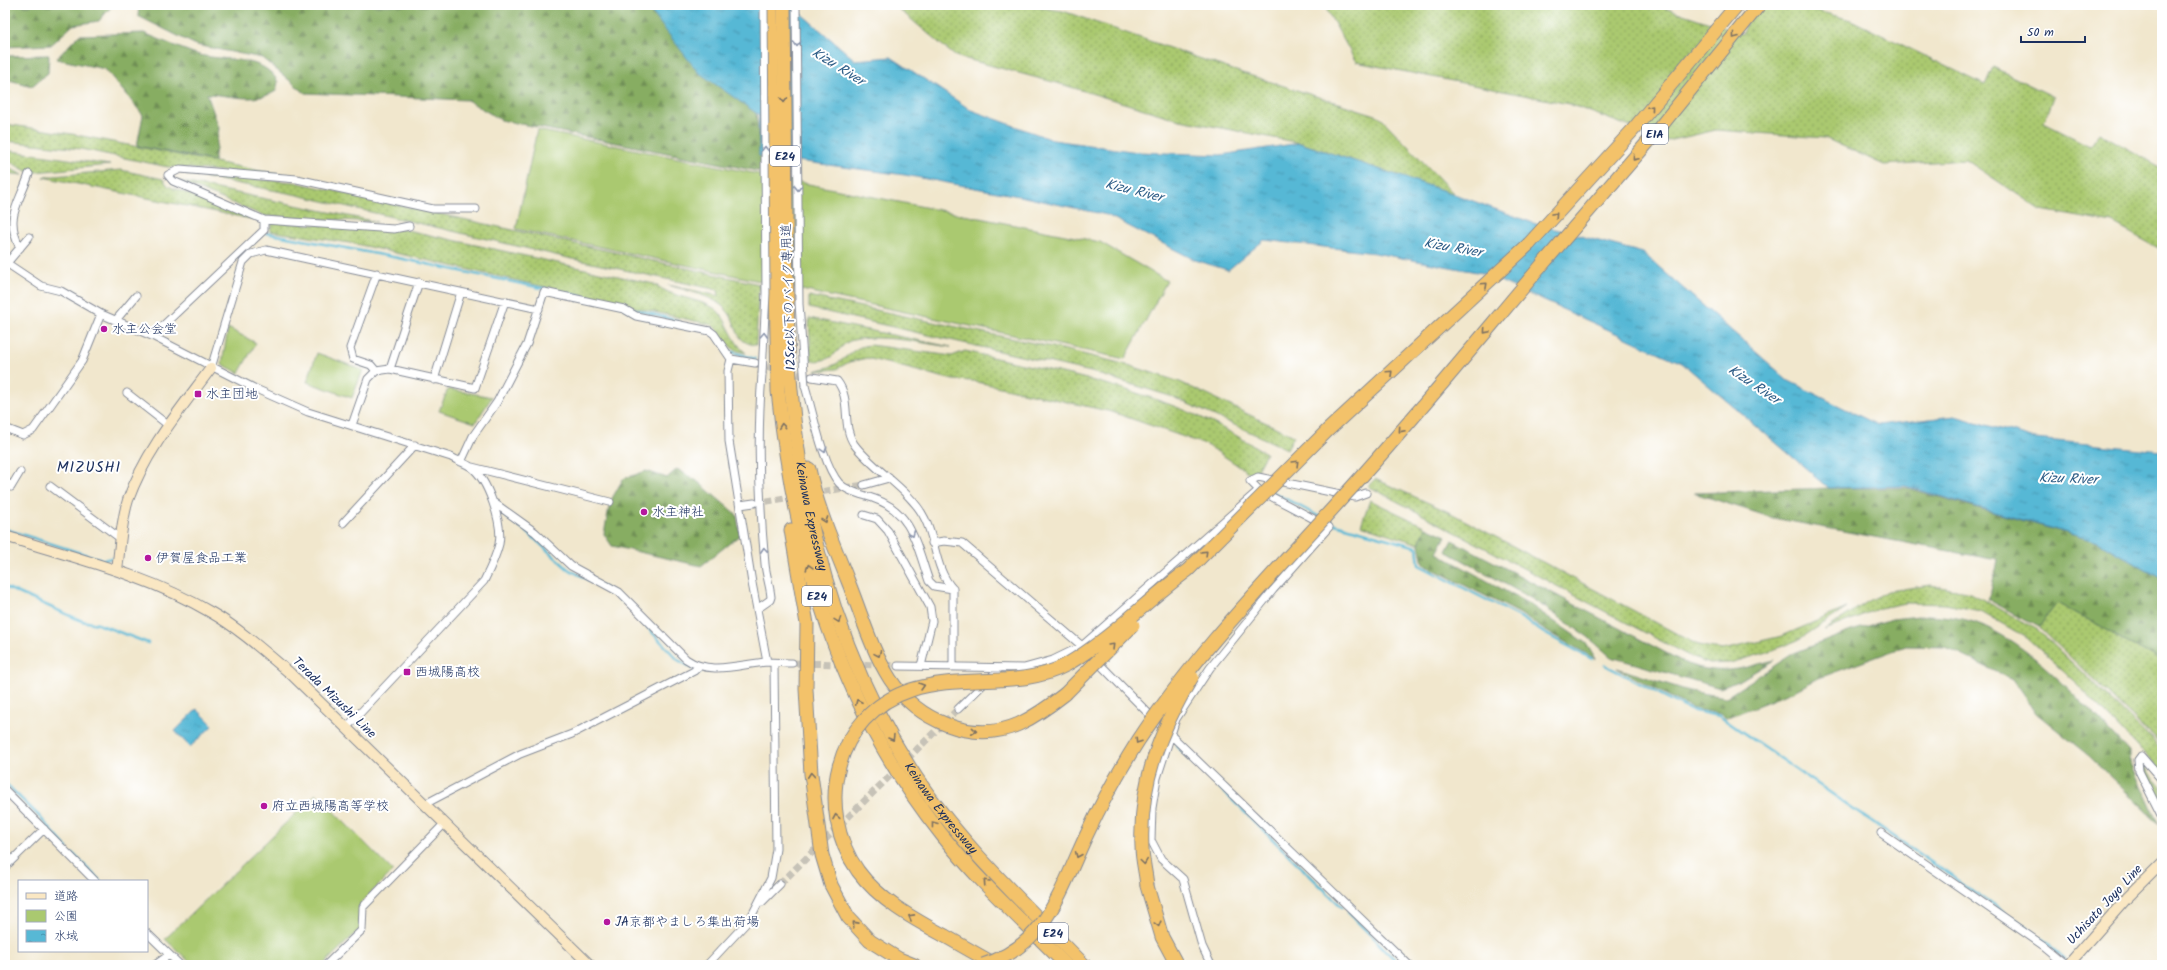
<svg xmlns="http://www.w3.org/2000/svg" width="2167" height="970" font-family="Kalam,'Klee One',sans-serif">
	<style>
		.grass { fill: url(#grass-dots); stroke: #627c67 }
		.forest { fill: url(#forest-firs); stroke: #516e60 }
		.park { fill: #aac970; stroke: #627c67 }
		.water { fill: url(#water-ripples); stroke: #39749a }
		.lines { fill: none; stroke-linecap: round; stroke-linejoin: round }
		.stream { stroke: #57b8d5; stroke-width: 2.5 }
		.street-tunnel { stroke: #c6c2b7; stroke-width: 7; stroke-dasharray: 7 3.5; stroke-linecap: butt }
		.street-casing { stroke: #868b96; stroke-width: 9 }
		.secondary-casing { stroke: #868b96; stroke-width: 12 }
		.highway-casing { stroke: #868b96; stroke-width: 15 }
		.street { stroke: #fff; stroke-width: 7 }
		.secondary { stroke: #fae7c3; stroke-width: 10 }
		.highway { stroke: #f3c26a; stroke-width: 13 }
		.street-bridge-casing { stroke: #868b96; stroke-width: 9; stroke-linecap: butt }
		.highway-bridge-casing { stroke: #868b96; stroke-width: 15; stroke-linecap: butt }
		.street-bridge { stroke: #fff; stroke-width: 7 }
		.highway-bridge { stroke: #f3c26a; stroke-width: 13 }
		.oneway { stroke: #7c7163 }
		.oneway2 { stroke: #8d97ae }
		.poi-dot { fill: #b5179e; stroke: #fff; stroke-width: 1.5 }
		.labels { text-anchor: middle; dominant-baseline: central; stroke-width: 4; stroke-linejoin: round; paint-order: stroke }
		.shield { fill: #fff; stroke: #5f6d8e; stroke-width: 1 }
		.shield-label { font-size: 12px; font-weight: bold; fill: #1b2f5e }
		.street-label { font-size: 13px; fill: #1b2f5e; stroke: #fff }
		.poi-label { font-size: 13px; fill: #1b2f5e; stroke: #fff; text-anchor: start }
		.water-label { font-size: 14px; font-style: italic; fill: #305f88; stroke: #fff }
		.quarter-label { font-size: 15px; letter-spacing: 1px; fill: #1b2f5e; stroke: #fff }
	</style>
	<defs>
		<pattern id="grass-dots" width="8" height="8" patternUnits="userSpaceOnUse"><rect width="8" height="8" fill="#aac970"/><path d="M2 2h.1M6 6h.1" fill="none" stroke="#8aa45f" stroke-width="1.8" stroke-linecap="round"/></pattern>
		<pattern id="forest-firs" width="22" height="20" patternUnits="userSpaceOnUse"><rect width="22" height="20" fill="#87ad62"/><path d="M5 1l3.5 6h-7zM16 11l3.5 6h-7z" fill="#6e8d54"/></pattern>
		<pattern id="water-ripples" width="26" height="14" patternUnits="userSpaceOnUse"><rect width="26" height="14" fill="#57b8d5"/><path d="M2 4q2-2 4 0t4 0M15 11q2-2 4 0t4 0" fill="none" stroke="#4796b0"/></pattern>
	</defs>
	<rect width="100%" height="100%" fill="#fff"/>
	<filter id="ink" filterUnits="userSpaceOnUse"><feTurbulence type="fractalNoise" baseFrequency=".025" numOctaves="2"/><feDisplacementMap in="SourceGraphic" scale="8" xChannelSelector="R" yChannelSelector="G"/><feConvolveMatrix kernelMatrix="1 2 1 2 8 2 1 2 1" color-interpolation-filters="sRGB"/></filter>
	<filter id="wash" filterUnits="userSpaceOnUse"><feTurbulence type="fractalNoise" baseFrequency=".012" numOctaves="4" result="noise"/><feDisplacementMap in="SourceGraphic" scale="16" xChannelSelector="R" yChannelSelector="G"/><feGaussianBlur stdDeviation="0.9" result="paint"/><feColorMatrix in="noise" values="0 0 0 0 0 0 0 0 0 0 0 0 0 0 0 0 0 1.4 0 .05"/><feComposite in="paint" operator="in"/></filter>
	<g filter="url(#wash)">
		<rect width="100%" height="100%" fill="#f1e7cd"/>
		<!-- grass -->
		<path class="grass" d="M894 5H1023L1063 11 1233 70 1379 116 1454 194 1300 143 1180 120 1064 85 955 56Z
			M1324 5H1656L1743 34 1752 5H1796L1851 20 1985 85 1993 67 2054 97 2044 123 2090 146 2100 133 2162 168V250L2112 223 2041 210 1966 160 1884 165 1825 138 1716 130 1668 141 1569 104 1356 62Z
			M5 124 72 134 286 176 168 167 81 149 5 141Z
			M5 150 110 165 35 172 26 171 5 159Z
			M5 166 23 175 5 173Z
			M121 170 163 179 168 186 256 220 43 177Z
			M187 174 294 182 759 284 756 345C733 343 739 324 727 311 714 295 687 291 668 285L719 296 718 290 568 258 293 194Z
			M179 181 377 222 264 216Z
			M272 222 407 230 654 284C673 298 696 298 714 308 728 317 730 340 746 353 724 349 726 337 712 325L356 244 270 231Z
			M809 296 1062 349 1128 365 1180 382 1294 436 1287 449 1173 397 1091 372 809 308Z
			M809 318 951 347C920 343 884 334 853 340 837 344 839 362 811 361Z
			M870 345 952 356 965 351C1037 368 1111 381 1179 408 1210 420 1238 436 1266 453L1254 476 1207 445 1112 412 973 381 953 380 867 358 849 362 837 369 815 371C821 369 828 368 834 365 848 358 853 346 870 345Z
			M1375 479 1451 513 1698 645 1723 650 1782 636 1847 608 1798 640 1768 652 1730 663 1709 664 1691 657 1368 486Z
			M1370 500 1426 527 1419 544 1361 525Z
			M1931 585 1971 593 2038 630 2160 747 2162 750V772L2077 684 2027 638 1980 611 1945 604 1906 603 1880 608 1825 630 1867 602 1888 591Z
			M2057 603 2162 661V746L2039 627Z
			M2142 764 2162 787V806Z"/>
		<!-- forest -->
		<path class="forest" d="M5 5H110L111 7 99 21 73 25 51 45 5 47Z
			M139 5H647L756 112 762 172 501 120 467 100 305 93 262 58 196 45 138 16Z
			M144 33C161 40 179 48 196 54 222 62 264 54 278 82L276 91C255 104 231 95 207 94L219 128 214 161 137 146 143 115 105 69 56 59 79 35Z
			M49 55 48 73 32 86 5 79V56Z
			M677 469 697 481 737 515 740 535 701 566 612 546 604 534 610 502 623 479 646 471 667 478Z
			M1829 488H1907L2098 542 2162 578V661L2057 603 2039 627 1987 599 1991 591 1997 560 1773 518 1694 493Z
			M1426 527 1446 536 1437 553 1529 604 1587 644 1596 659 1546 631 1519 613 1423 564 1419 544Z
			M1452 540 1687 664C1723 676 1739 669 1774 660L1739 681 1720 688 1611 657 1588 637 1534 600 1446 551Z
			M1928 615C1946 616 1965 618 1982 625 2040 651 2085 707 2129 752V760L2159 824 2089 756 2036 713 2013 680 1945 647 1906 646 1819 678 1792 692 1726 718 1721 714 1691 708 1617 668 1689 691 1726 697 1794 653 1851 631 1892 619Z"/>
		<!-- park -->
		<path class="park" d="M537 130 1100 242 1167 281 1125 359 516 229Z
			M228 328 256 343 239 373 222 364Z
			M317 353 363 370 352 398 307 382Z
			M448 389 492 397 475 423 439 411Z
			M316 794 393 871 360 904V929L323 965H193L165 939Z"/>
		<!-- water -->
		<path class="water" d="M646 5H791L855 60 891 57 971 110 1053 140 1138 152 1221 155 1300 143 1454 194 1533 223 1643 253 1789 381 1878 425 1955 416 2035 439 2162 451V578L2098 542 1905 486 1829 488 1682 363 1482 273 1375 253 1264 240 1228 270 1195 260 1107 215 1024 197 905 175 759 156V115L698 72Z
			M197 709 213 725 190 747 175 731Z"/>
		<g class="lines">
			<!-- stream -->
			<path class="stream" d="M266 233 398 258 546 289
				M561 292 591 299
				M625 307 678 321
				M729 351 755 359
				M1271 491 1320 517
				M500 512 525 530 568 569 608 590
				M1327 520 1335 524 1417 547 1419 565 1520 617 1544 633 1592 659
				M5 529 103 560 112 558
				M5 587 82 621 98 624 148 643
				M612 592 622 601
				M637 616 678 660 700 672
				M1605 665 1690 710 1719 716 2041 938 2065 959
				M1176 745 1342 907
				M5 783 39 816 67 848
				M73 854 100 881
				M1348 912 1400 965"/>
		</g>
	</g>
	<g filter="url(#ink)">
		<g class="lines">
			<!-- street-tunnel -->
			<path class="street-tunnel" d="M757 364 810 377
				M813 493 864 485
				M756 503 797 496
				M792 663 844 664
				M854 664 898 666
				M780 884 958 709"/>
			<!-- street casing -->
			<g class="street-casing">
				<path id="street" d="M409 226 394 229 264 220 173 181 168 175 180 169 297 179 433 209H476
					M20 248C4 216 19 205 29 174
					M5 262 41 286 61 291 101 314 152 336 256 389 308 412 451 457C458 461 465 463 471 467 488 479 503 524 499 544 496 557 490 569 484 581L347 727
					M7 263 29 237
					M116 320 136 296
					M152 336 264 230V220
					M755 363 731 359 728 371 729 441 752 583 767 662
					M211 368 243 262 251 254 266 250 539 309
					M390 369 419 282
					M376 371 371 365 353 359 350 348 377 273
					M812 377 837 381C852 400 841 425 854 444 872 469 912 491 925 519 936 541 935 570 953 589V667
					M434 380 461 292
					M805 386C813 412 823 465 839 483 847 492 865 495 875 499 913 512 917 548 929 581L934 586 953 589
					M127 393 168 425
					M352 425 368 379 376 371 390 369 475 388 505 301
					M5 428 23 435 33 430 82 361 101 314
					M461 462 473 436 497 402 527 344 544 292 624 309 636 316 710 331 714 334 731 359
					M472 467 610 502
					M5 481 11 487 20 472
					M864 485 889 478
					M50 486 121 539
					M493 502 535 532 571 566 619 592 686 659C710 676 740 664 767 662 775 662 784 663 792 663
					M740 505 754 503
					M864 515 877 519 888 531 930 607 932 621 921 666
					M343 523 415 445
					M932 543 944 541 962 543 1082 646 1259 490
					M757 609 770 600 771 597C770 586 766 575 765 564 759 500 757 437 762 374
					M898 666 1024 668 1053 660 1082 646 1146 711 1409 965
					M958 709 1000 668
					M2162 780 2141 756 2138 760 2139 771 2162 817
					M5 790 95 881
					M425 804 520 754 572 734 694 671 698 667
					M1881 833 2044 946 2067 965
					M5 867 44 829
					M762 902 780 884
					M147 933 180 965
					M155 965 169 955
					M326 965 362 930 363 907 445 823
					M707 965 750 919 771 878 776 849 774 663
					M1211 965 1202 946 1183 879 1161 859 1151 840 1152 808 1157 778 1176 719 1210 668 1273 590 1329 527 1259 490 1250 481 1258 477 1355 497 1366 493"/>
			</g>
			<!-- secondary casing -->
			<g class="secondary-casing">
				<path id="secondary" d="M5 536C75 558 148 575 212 613 240 629 266 653 291 674L590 965
					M117 570C120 548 121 522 128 500 146 450 180 410 211 368
					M2068 965 2126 899 2162 863"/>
			</g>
			<!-- highway casing -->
			<g class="highway-casing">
				<g id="highway">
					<path d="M771 5 778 391C795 554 838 705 942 835 979 882 1025 923 1066 965"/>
					<path id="s1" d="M784 5C784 77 785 149 786 221 787 277 786 334 791 390 803 523 838 655 910 768 957 842 1024 903 1084 965"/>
					<path d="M1529 244 1632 131 1737 5"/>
					<path d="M1547 259 1648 142 1759 5"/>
					<path d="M809 469C817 508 834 545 848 581 861 613 871 649 890 679 917 720 972 745 1019 724 1036 716 1051 705 1065 694"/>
					<path d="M791 530 807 624 806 689 811 774 822 855 831 885 848 917 870 941 899 959 914 965"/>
					<path d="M1147 886 1162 937 1177 965"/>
					<path d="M945 936 996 965"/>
				</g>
			</g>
			<!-- street -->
			<use href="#street" class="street"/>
			<!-- secondary -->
			<use href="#secondary" class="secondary"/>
			<!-- highway -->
			<use href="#highway" class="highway"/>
			<!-- street-bridge casing -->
			<g class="street-bridge-casing">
				<path id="street-bridge" d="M796 5 799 304 805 386
					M762 374 766 293 764 5"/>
			</g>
			<!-- highway-bridge casing -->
			<g class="highway-bridge-casing">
				<path id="highway-bridge" d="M1065 694 1133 625
					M1147 886C1146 873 1142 860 1142 847 1139 783 1160 731 1192 677
					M945 936C914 919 880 901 858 871 814 808 834 715 911 690 961 673 1020 690 1066 665 1111 639 1147 600 1188 570L1328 430 1529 244
					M983 965C1048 945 1061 888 1087 834 1102 802 1119 771 1138 741 1197 651 1272 576 1344 496 1414 419 1480 338 1547 259"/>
			</g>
			<!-- street-bridge -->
			<use href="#street-bridge" class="street-bridge"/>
			<!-- highway-bridge -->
			<use href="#highway-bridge" class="highway-bridge"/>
		</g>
		<!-- one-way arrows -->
		<defs><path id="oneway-chevron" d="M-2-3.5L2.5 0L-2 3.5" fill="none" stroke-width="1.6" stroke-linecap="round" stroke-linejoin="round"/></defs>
		<g class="oneway">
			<use href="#oneway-chevron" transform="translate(1735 36) rotate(128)"/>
			<use href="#oneway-chevron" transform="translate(784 100) rotate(89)"/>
			<use href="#oneway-chevron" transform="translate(1651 108) rotate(-50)"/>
			<use href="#oneway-chevron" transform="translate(1635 158) rotate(131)"/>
			<use href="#oneway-chevron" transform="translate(1555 215) rotate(-47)"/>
			<use href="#oneway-chevron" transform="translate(1485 285) rotate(-43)"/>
			<use href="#oneway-chevron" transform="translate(1486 331) rotate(131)"/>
			<use href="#oneway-chevron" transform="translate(1390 373) rotate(-43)"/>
			<use href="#oneway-chevron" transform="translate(782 426) rotate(-96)"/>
			<use href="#oneway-chevron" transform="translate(1401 430) rotate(131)"/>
			<use href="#oneway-chevron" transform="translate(1296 463) rotate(-45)"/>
			<use href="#oneway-chevron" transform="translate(825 520) rotate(70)"/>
			<use href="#oneway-chevron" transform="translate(1205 553) rotate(-44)"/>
			<use href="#oneway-chevron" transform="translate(809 567) rotate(-106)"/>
			<use href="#oneway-chevron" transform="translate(838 620) rotate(70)"/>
			<use href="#oneway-chevron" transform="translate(1112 646) rotate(-45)"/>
			<use href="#oneway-chevron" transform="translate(878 654) rotate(66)"/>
			<use href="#oneway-chevron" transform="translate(922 686) rotate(-16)"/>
			<use href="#oneway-chevron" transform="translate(858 702) rotate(-115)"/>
			<use href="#oneway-chevron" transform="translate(974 731) rotate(6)"/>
			<use href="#oneway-chevron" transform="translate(892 738) rotate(59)"/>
			<use href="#oneway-chevron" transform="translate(1138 741) rotate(123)"/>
			<use href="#oneway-chevron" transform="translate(811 775) rotate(-95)"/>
			<use href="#oneway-chevron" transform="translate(836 817) rotate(-100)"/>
			<use href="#oneway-chevron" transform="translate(934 824) rotate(-128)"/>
			<use href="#oneway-chevron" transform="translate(1078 855) rotate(113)"/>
			<use href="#oneway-chevron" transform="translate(1144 862) rotate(82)"/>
			<use href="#oneway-chevron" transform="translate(986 882) rotate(-133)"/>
			<use href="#oneway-chevron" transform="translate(911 917) rotate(-151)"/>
			<use href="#oneway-chevron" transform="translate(855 924) rotate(-132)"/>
			<use href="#oneway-chevron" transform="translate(1158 924) rotate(75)"/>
		</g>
		<g class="oneway2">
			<use href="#oneway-chevron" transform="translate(797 44) rotate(90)"/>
			<use href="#oneway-chevron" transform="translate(765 149) rotate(-90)"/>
			<use href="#oneway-chevron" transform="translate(798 188) rotate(90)"/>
			<use href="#oneway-chevron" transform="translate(764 335) rotate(-87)"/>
			<use href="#oneway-chevron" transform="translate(824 450) rotate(73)"/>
			<use href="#oneway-chevron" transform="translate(912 534) rotate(67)"/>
			<use href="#oneway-chevron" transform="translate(764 550) rotate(-94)"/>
		</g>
	</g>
	<!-- markers -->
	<g class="poi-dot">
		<circle cx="104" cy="329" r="4"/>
		<rect x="194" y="390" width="8" height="8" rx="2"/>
		<circle cx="644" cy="512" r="4"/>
		<circle cx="148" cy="558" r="4"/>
		<rect x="403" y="668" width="8" height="8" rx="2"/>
		<circle cx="264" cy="806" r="4"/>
		<circle cx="607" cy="922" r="4"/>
	</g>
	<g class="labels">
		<!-- shield labels -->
		<g class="shield">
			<rect x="1642" y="124" width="26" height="20" rx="3"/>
			<rect x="770" y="146" width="30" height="20" rx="3"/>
			<rect x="802" y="586" width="30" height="20" rx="3"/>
			<rect x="1038" y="923" width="30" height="20" rx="3"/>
		</g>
		<g class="shield-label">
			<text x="1655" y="134">E1A</text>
			<text x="785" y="156">E24</text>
			<text x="817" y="596">E24</text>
			<text x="1053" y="933">E24</text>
		</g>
		<!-- street labels -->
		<g class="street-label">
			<text transform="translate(789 297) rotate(-92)">125cc以下のバイク専用道</text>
			<text stroke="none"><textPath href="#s1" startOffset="513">Keinawa Expressway</textPath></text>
			<text transform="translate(334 698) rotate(44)">Terada Mizushi Line</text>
			<text stroke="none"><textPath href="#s1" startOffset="836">Keinawa Expressway</textPath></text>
			<text transform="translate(2105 905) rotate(-47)">Uchisato Joyo Line</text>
		</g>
		<!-- poi labels -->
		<g class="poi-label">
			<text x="112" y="329">水主公会堂</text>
			<text x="206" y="394">水主団地</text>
			<text x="652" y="512">水主神社</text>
			<text x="156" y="558">伊賀屋食品工業</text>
			<text x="415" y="672">西城陽高校</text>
			<text x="272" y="806">府立西城陽高等学校</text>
			<text x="615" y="922">JA京都やましろ集出荷場</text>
		</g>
		<!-- water labels -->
		<g class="water-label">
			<text transform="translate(838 67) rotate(32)">Kizu River</text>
			<text transform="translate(1134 191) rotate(14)">Kizu River</text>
			<text transform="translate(1453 248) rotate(10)">Kizu River</text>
			<text transform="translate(1754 385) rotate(34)">Kizu River</text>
			<text transform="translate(2068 479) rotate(2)">Kizu River</text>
		</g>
		<!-- quarter labels -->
		<g class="quarter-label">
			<text x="89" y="468">MIZUSHI</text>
		</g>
	</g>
	<!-- margin -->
	<rect width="2167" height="970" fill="none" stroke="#fff" stroke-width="20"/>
	<!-- legend -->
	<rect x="18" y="880" width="130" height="72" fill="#ffffff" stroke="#a4acbf"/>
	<rect x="26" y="893" width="20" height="6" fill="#fae7c3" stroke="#a4acbf"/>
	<text x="54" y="900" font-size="12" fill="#1b2f5e">道路</text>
	<rect x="26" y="910" width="20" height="12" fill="#aac970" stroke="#a4acbf"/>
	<text x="54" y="920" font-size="12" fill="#1b2f5e">公園</text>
	<rect x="26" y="930" width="20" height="12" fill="url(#water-ripples)" stroke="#a4acbf"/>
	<text x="54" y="940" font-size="12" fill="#1b2f5e">水域</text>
	<!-- scale -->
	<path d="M2021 36v6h64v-6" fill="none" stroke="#1b2f5e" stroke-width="2"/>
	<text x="2027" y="36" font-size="12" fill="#1b2f5e" stroke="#ffffff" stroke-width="3" paint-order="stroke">50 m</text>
</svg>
